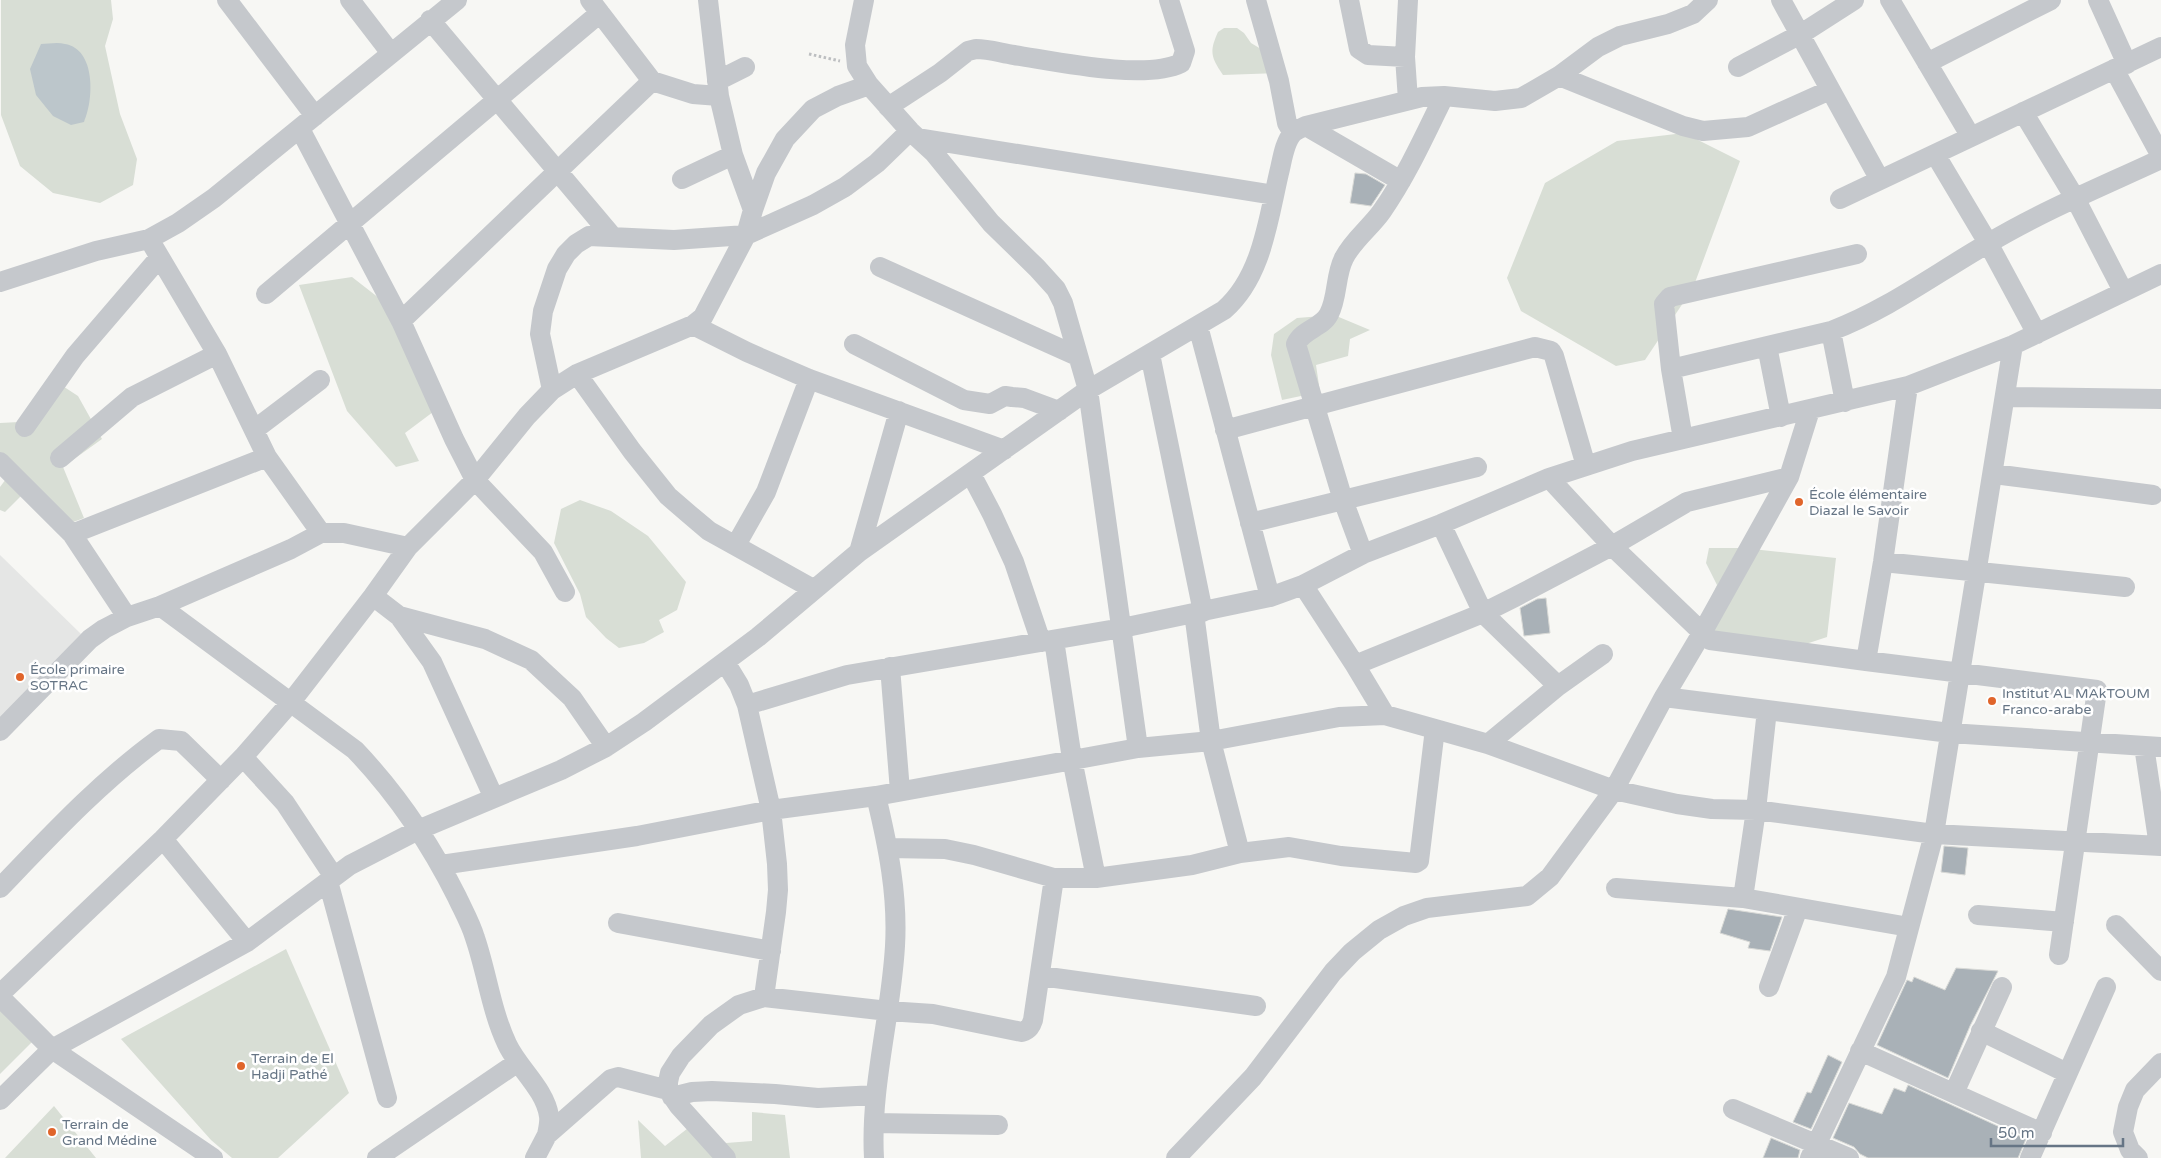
<svg xmlns="http://www.w3.org/2000/svg" width="2161" height="1158" font-family="'Varela Round',sans-serif">
	<style>
		.built { fill: #e5e6e5 }
		.green { fill: #d8ded5 }
		.water { fill: #bcc6cb }
		.building { fill: #a9b1b7; stroke: #d8d9d6 }
		.lines { fill: none; stroke-linecap: round; stroke-linejoin: round }
		.path { stroke: #bdbfc1; stroke-width: 3; stroke-dasharray: 2.5 2.5; stroke-linecap: butt }
		.minor { stroke: #c5c8cc; stroke-width: 20 }
		.poi-dot { fill: #e0652b; stroke: #fff; stroke-width: 2 }
		.labels { text-anchor: middle; dominant-baseline: central; stroke-width: 5; stroke-linejoin: round; paint-order: stroke }
		.poi-label { font-size: 14px; fill: #667585; stroke: #fff; text-anchor: start }
	</style>
	<rect width="100%" height="100%" fill="#f7f7f4"/>
	<!-- built -->
	<path class="built" d="M0 555 81 634 0 720Z"/>
	<!-- green -->
	<path class="green" d="M1 0H111L113 19 105 46 120 114 137 159 133 185 100 203 53 193 20 166 1 115Z
		M1224 28H1237L1244 33 1251 43 1266 52 1276 73 1223 75C1211 57 1209 52 1218 32Z
		M1684 133 1740 161 1693 288 1645 360 1616 366 1521 311 1507 278 1545 183 1617 141Z
		M352 277 411 323 445 403 405 433 419 461 396 467 347 411 299 285Z
		M1334 315 1370 330 1350 339 1348 356 1316 365 1320 392 1282 400 1271 355 1274 334 1297 318Z
		M52 379 78 396 102 439 63 467 84 518 60 527 26 491 5 512 0 510V487L6 479 0 472V423L19 422Z
		M580 500 611 511 648 536 686 582 677 610 659 620 664 632 644 643 619 648 606 638 586 617 580 594 554 543 561 509Z
		M1709 548H1743L1836 558 1827 637 1767 657 1706 641 1684 652 1717 585 1706 563Z
		M286 949 349 1093 278 1158H232L211 1140 121 1039Z
		M0 1007 34 1040 0 1074Z
		M54 1106 96 1158H5Z
		M752 1112 785 1115 790 1158H641L638 1120 665 1146 692 1125 726 1143 752 1141Z"/>
	<!-- water -->
	<path class="water" d="M41 44C48 44 57 42 65 44 96 49 94 100 84 122L71 125 53 116 36 95 30 69Z"/>
	<!-- building -->
	<path class="building" d="M1355 173 1366 174 1385 185 1371 206 1350 203Z
		M1546 598 1550 633 1524 636 1520 608 1537 599Z
		M1944 846 1968 848 1965 875 1941 872Z
		M1728 909 1782 917 1770 951 1748 948 1750 942 1720 933Z
		M1956 968 1998 971 1970 1026 1948 1078 1877 1045 1907 980 1912 982 1914 977 1945 990Z
		M1828 1055 1842 1062 1811 1129 1793 1122 1807 1092 1811 1093Z
		M1908 1085 2026 1139 2018 1158H1868L1860 1154 1854 1147 1833 1138 1849 1103 1882 1114 1894 1088 1905 1092Z
		M1771 1138 1800 1150 1798 1158H1763Z"/>
	<g class="lines">
		<!-- path -->
		<path class="path" d="M809 54 840 61"/>
		<!-- minor -->
		<path class="minor" d="M227 0 315 116
			M350 0 390 52
			M590 0 652 81 693 94 719 96
			M708 0 719 96 733 155 753 210
			M864 0 855 45 857 66 869 85 910 131 934 153 991 223 1037 268 1056 289 1063 303 1088 390 1138 748
			M1256 0 1279 81 1287 123 1293 133
			M1349 0 1359 49 1368 55 1405 57
			M1408 0 1405 57 1408 100
			M1781 0 1880 180
			M1890 0 1971 137
			M2098 0 2127 64
			M430 20 612 236
			M1927 63 2051 0
			M1738 67 1801 34 1854 0
			M2114 69 2161 156
			M1559 76 1683 126 1703 131 1748 127 1830 90
			M717 81 745 67
			M888 107 940 73 968 51 976 49C989 49 1001 53 1014 55 1054 61 1145 81 1181 63L1185 51 1169 0
			M2023 112 2075 198 2123 291
			M1306 126 1401 181
			M300 129 401 321 454 439 475 480 543 552 565 592
			M918 138 1274 195
			M1935 154 1988 243 2037 334
			M682 179 733 155
			M1840 199 2161 47
			M149 239 217 354 267 457 321 533
			M880 267 1077 356
			M0 282 96 251 149 239 178 223 214 198 457 0
			M266 294 600 13
			M401 321 652 81
			M693 325 747 352 809 379 1004 450
			M1198 326 1270 597
			M1831 331 1845 402
			M854 344 964 400 990 404 1005 396 1012 397 1024 398 1059 411
			M1767 346 1781 417
			M1150 354 1203 612
			M1671 369 1831 331C1887 310 1935 274 1987 244 2042 211 2103 186 2161 159
			M577 374 632 451 668 496 690 515 709 531 813 589
			M552 390 540 334 543 311 557 269 566 254 576 244 589 236 674 240 746 235 813 205 845 187 877 163 910 131
			M2006 397 2161 399
			M25 427 75 356 159 258
			M254 430 320 380
			M1225 430 1535 347 1551 351 1554 356 1586 466
			M1683 439 1671 369 1664 304 1670 297 1857 254
			M60 458 132 397 217 354
			M0 462 72 534 127 617
			M971 474 992 514 1014 562 1041 642
			M1994 474 2153 495
			M1549 478 1612 546 1710 640 1866 661 2097 690 2059 955
			M1250 523 1477 467
			M1441 524 1483 613 1558 686
			M72 534 267 457
			M736 545 766 492 809 379
			M859 552 899 411
			M1363 554 1343 500 1296 344C1303 329 1322 328 1329 314 1338 297 1335 275 1344 258 1353 240 1371 227 1382 211 1407 175 1425 135 1444 96
			M1883 562 2125 587
			M1303 585 1355 665 1385 715
			M373 596 399 616 432 662 494 798
			M160 606 355 750C396 793 430 843 457 897 463 910 471 924 475 938 487 973 491 1010 507 1044 518 1068 545 1089 549 1116 550 1122 548 1129 547 1135
			M1194 613 1211 741 1240 853
			M399 616 485 639 531 660 572 698 606 747
			M1054 640 1072 759 1096 878
			M1866 661 1883 562 1908 386
			M725 662 739 685 747 705 771 810 777 864 778 890 776 912 764 997
			M1355 665 1483 613 1515 597 1612 546 1687 502 1789 477
			M890 667 900 791
			M1664 697 1950 733 2161 747
			M747 705 847 675 1122 628 1270 597 1303 585 1363 554 1441 524 1549 478 1632 451 1908 386 2013 345 2161 274
			M0 731 90 639 104 629 127 617 160 606 291 549 321 533H344L408 547
			M1488 744 1558 686 1603 654
			M2144 746 2159 846
			M243 757 285 803 334 877
			M163 839 247 942
			M888 848 945 849 974 855 1054 878H1096L1192 865 1240 853 1289 847 1341 856 1416 863 1419 861 1435 729
			M441 865 637 836 771 810 876 796 1138 748 1211 741 1339 717 1385 715 1488 744 1614 790 1677 804 1712 809 1756 810 1934 834 2161 846
			M328 881 387 1098
			M0 888C50 836 101 781 159 739L181 741 221 780
			M1616 888 1743 898 1909 927
			M1743 898 1756 810 1767 710
			M1978 915 2064 922
			M618 923 771 951
			M2116 925 2161 971
			M1041 976 1256 1006
			M1769 987 1798 908
			M0 994 163 839 243 757 291 702 373 596 408 547 475 480 527 416 552 390 577 374 693 325 703 317 746 235 753 210 766 173 785 139 813 109 838 96 869 85
			M0 997 52 1049 213 1158
			M1981 1031 2067 1073
			M1860 1051 2042 1133
			M1954 1093 2002 987
			M672 1097 692 1092 712 1091 775 1094 818 1098 876 1095
			M0 1100 52 1049 247 942 350 865 418 830 561 770 606 747 644 722 758 637 859 552 1088 390 1224 310C1262 277 1268 220 1279 173 1282 162 1284 142 1293 133 1296 130 1302 128 1306 126L1422 97 1444 96 1495 101 1521 98 1559 76 1598 47 1620 36 1668 24 1693 14 1708 0
			M1733 1109 1849 1158
			M874 1123 998 1125
			M377 1158 518 1062
			M535 1158 547 1135 611 1079 618 1077 668 1090
			M726 1158 679 1106 668 1090V1082L670 1073 681 1056 711 1025 739 1005 764 997 888 1011 933 1014 1022 1032C1029 1030 1031 1026 1033 1020L1054 878
			M874 1158C870 1087 891 1017 895 946 898 895 888 846 876 796
			M1176 1158 1253 1077 1333 972 1352 952 1379 930 1404 916 1427 908 1527 896 1550 877 1614 790 1664 697 1702 633 1789 477 1810 410
			M1810 1158 1896 977 1934 834 2013 345
			M2030 1158 2106 987
			M2138 1158 2130 1150 2123 1132 2128 1107 2135 1090 2161 1063"/>
	</g>
	<!-- markers -->
	<g class="poi-dot">
		<circle cx="1799" cy="502" r="5"/>
		<circle cx="20" cy="677" r="5"/>
		<circle cx="1992" cy="701" r="5"/>
		<circle cx="241" cy="1066" r="5"/>
		<circle cx="52" cy="1132" r="5"/>
	</g>
	<g class="labels">
		<!-- poi labels -->
		<g class="poi-label">
			<text x="1809" y="494">École élémentaire<tspan x="1809" dy="16">Diazal le Savoir</tspan></text>
			<text x="30" y="669">École primaire<tspan x="30" dy="16">SOTRAC</tspan></text>
			<text x="2002" y="693">Institut AL MAkTOUM<tspan x="2002" dy="16">Franco-arabe</tspan></text>
			<text x="251" y="1058">Terrain de El<tspan x="251" dy="16">Hadji Pathé</tspan></text>
			<text x="62" y="1124">Terrain de<tspan x="62" dy="16">Grand Médine</tspan></text>
		</g>
	</g>
	<!-- scale -->
	<path d="M1991 1138v8h132v-8" fill="none" stroke="#667585" stroke-width="2.5"/>
	<text x="1998" y="1138" font-size="15" fill="#667585" stroke="#ffffff" stroke-width="4" paint-order="stroke">50 m</text>
</svg>
